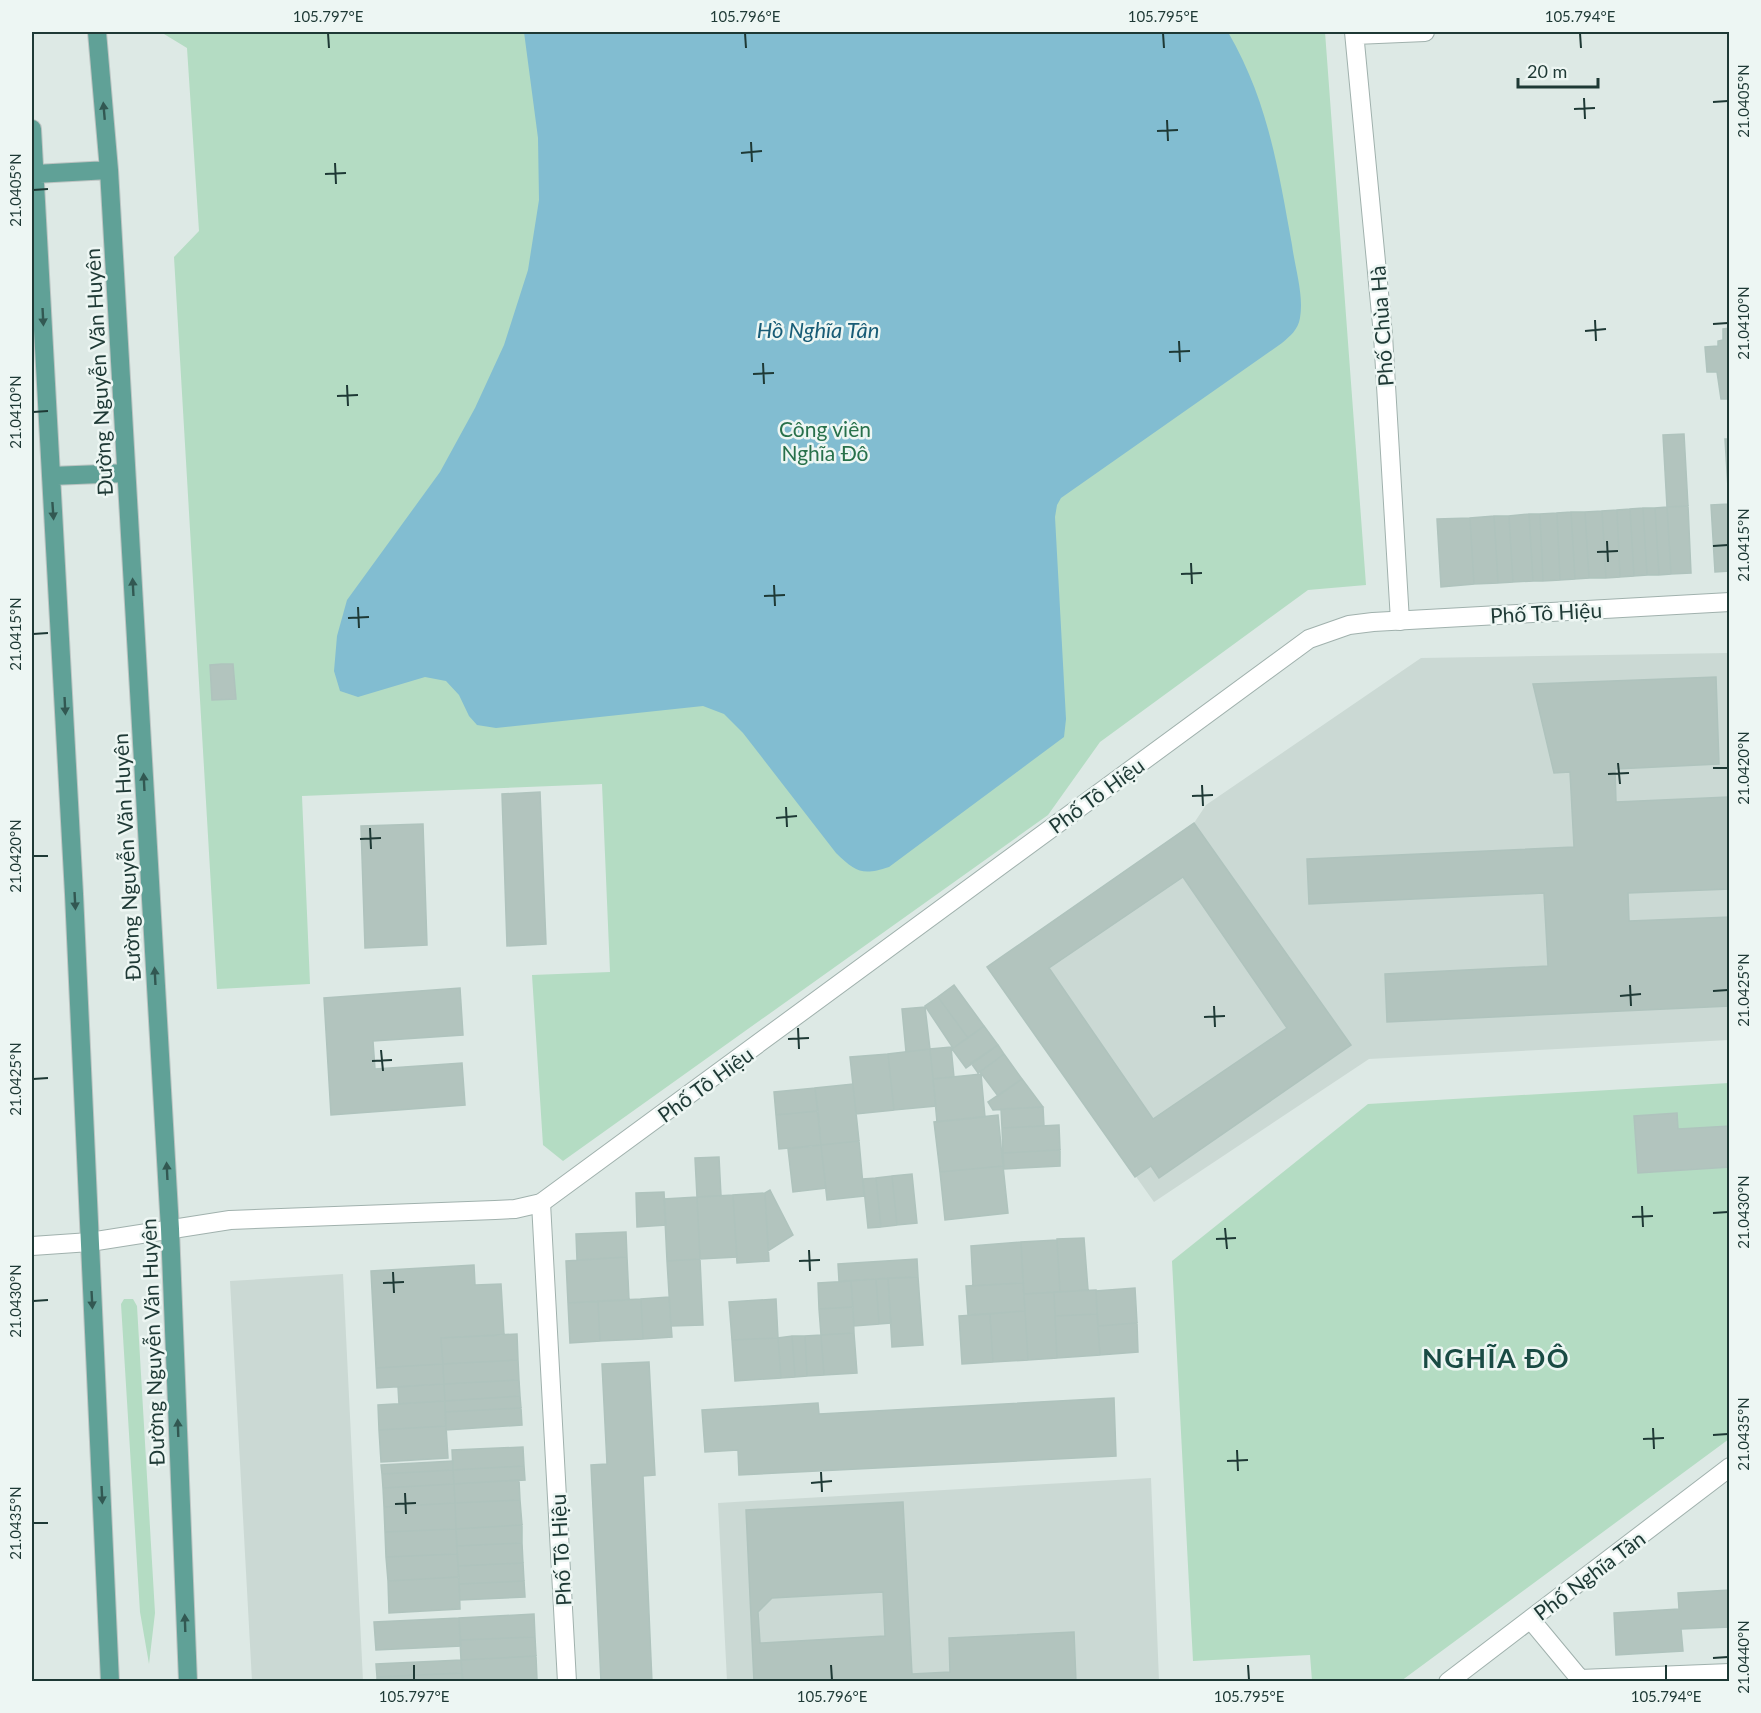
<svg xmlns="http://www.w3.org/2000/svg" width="1761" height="1713" font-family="Lato,sans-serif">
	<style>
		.built { fill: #cbd9d4 }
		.green { fill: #b4dcc3 }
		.water { fill: #82bdd1 }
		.building { fill: #b2c4be; stroke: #afc3bd; stroke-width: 1.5; fill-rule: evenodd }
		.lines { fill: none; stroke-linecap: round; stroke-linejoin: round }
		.minor-casing { stroke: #a0b1ad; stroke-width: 20 }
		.tertiary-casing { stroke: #a0b1ad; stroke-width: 20 }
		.primary-casing { stroke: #bcc4c2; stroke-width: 20 }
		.minor { stroke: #fff; stroke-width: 18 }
		.tertiary { stroke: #fff; stroke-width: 18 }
		.primary { stroke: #60a197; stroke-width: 18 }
		.oneway { fill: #325852 }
		.ticks { fill: none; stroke: #1e3935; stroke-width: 2 }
		.labels { text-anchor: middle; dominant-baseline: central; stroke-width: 5; stroke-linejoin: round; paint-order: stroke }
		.street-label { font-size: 21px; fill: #1e3935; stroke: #edf6f3 }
		.park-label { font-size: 21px; fill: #28714b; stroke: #edf6f3 }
		.water-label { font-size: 22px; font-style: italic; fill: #185c76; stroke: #edf6f3 }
		.district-label { font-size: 27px; font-weight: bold; letter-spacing: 1.5px; fill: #1a4b44; stroke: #edf6f3 }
		.neatline { fill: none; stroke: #1e3935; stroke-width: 2 }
		.ticks-label { font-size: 15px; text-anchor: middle; fill: #1e3935 }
	</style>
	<rect width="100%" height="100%" fill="#dde9e5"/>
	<!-- built -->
	<path class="built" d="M1729 653V1040L1369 1059 1154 1202 987 967 1194 823 1206 805 1421 658Z
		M343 1274 363 1681H252L230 1281Z
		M1151 1478 1159 1681H727L718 1503Z"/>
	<!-- green -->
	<path class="green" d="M164 32H1325L1366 585 1308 590 1100 742 1048 815 563 1161 543 1145 532 975 610 972 602 784 302 796 310 984 217 989 174 257 199 231 187 48 164 34Z
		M1729 1083V1439L1401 1681H1312L1310 1655 1193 1661 1172 1261 1368 1104Z
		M124 1299H133L137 1306 155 1613 149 1664 140 1612 121 1304Z"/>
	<!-- water -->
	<path class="water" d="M524 32H1228C1268 101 1278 168 1292 245 1295 268 1304 295 1300 318 1298 330 1290 336 1282 343L1061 498 1057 505 1055 517 1066 719 1064 737 889 867C862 876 856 872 836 853L743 733 724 714 703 706 496 728 477 725 469 716 459 695 446 681 425 677 358 697 340 691 334 671 337 636 347 600 440 472 475 408 504 345 528 270 539 200 538 138Z"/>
	<!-- building -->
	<path class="building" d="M1730 328V403H1729V399H1721L1717 372H1707L1705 347 1718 346V341L1723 340V329Z
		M1684 434 1688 506 1667 507 1663 435Z
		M1725 439H1730V504H1729Z
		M1729 504 1730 571 1715 572 1711 505Z
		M1688 506 1691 573 1671 574 1667 507Z
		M1667 507 1671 574 1659 575 1655 508Z
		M1643 508 1647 575 1634 576 1630 509Z
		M1643 508H1655L1659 575H1647Z
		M1630 509 1634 576 1620 577 1617 510Z
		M1617 510 1620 577 1606 578 1602 511Z
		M1602 511 1606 578H1589L1585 512Z
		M1571 512 1575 579 1560 580 1557 513Z
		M1571 512H1585L1589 578 1575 579Z
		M1557 513 1560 580 1543 581 1540 514Z
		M1529 514 1533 581 1513 582 1509 516Z
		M1529 514H1540L1543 581H1533Z
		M1494 516H1509L1513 582 1498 583Z
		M1494 516 1498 583 1474 584 1470 518Z
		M1470 518 1474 584 1441 587 1437 519Z
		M222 664H233L236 699 212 700 210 665Z
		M1716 677 1719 764 1615 769 1616 802 1728 797 1730 889 1628 893 1629 921 1730 917V1006L1387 1022 1385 974 1548 966 1544 893 1309 904 1307 859 1574 847 1570 772 1554 773 1533 684Z
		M540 792 546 944 507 946 502 794Z
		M1194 823 1351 1045 1159 1178 1151 1166 1135 1177 987 967ZM1183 877 1287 1028 1153 1119 1049 968Z
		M423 824 427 945 365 948 361 826Z
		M954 985 984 1026 968 1038 938 997Z
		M460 988 463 1035 373 1041 375 1069 462 1063 465 1105 331 1115 324 998Z
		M938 997 968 1038 953 1048 925 1006Z
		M925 1007 930 1049 906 1052 902 1009Z
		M984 1026 998 1045 966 1068 952 1049Z
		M998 1045 1004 1054 978 1073 971 1063Z
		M951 1047 954 1077 933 1079 930 1049Z
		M930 1049 936 1106 894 1110 888 1054Z
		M888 1054 894 1110 856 1114 850 1057Z
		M1004 1054 1022 1079 998 1096 980 1072Z
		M981 1074 985 1117 937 1122 933 1079Z
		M1022 1079 1043 1107 993 1110 988 1102Z
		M853 1084 859 1141 821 1145 815 1088Z
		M815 1088 818 1111 776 1115 774 1092Z
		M1043 1107 1044 1126 1002 1128 1001 1109Z
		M818 1111 821 1145 779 1149 776 1115Z
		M1677 1113 1678 1129 1730 1126V1167L1638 1173 1634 1116Z
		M998 1115 1003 1166 940 1172 934 1122Z
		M1059 1125 1060 1150 1003 1153 1002 1128Z
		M859 1141 864 1196 827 1200 821 1145Z
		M821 1145 826 1188 793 1192 788 1149Z
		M1060 1150V1166L1004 1169 1003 1153Z
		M719 1157 721 1196 697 1197 695 1158Z
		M1003 1166 1008 1213 945 1220 940 1172Z
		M912 1174 917 1223 897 1225 892 1176Z
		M892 1176 897 1225 881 1227 876 1178Z
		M876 1178 881 1227 868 1228 863 1179Z
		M770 1190 793 1235 768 1251 765 1193Z
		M664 1192 666 1225 637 1227 636 1193Z
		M765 1193 769 1261 737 1263 733 1195Z
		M733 1195 737 1257 700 1259 697 1197Z
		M697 1197 700 1259 667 1261 664 1199Z
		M626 1232 627 1257 577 1260 576 1234Z
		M1084 1238 1088 1290 1060 1292 1057 1239Z
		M1057 1240 1060 1292 1024 1294 1021 1242Z
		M1021 1242 1023 1283 973 1286 971 1246Z
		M627 1257 629 1300 568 1303 566 1261Z
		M700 1259 703 1325 671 1326 667 1261Z
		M917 1259 918 1277 839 1281 838 1264Z
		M474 1265 475 1285 501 1284 504 1335 441 1338 443 1364 376 1368 371 1271Z
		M918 1277 923 1345 892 1347 888 1278Z
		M888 1278 891 1323 879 1324 876 1279Z
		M876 1279 879 1324 854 1326 851 1281Z
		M851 1281 853 1307 819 1309 818 1283Z
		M1023 1283 1025 1311 968 1315 966 1286Z
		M1135 1288 1137 1323 1098 1326 1096 1291Z
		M1096 1290 1097 1314 1055 1316 1054 1292Z
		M1054 1292 1057 1358 1028 1360 1024 1294Z
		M669 1297 672 1337 643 1339 641 1299Z
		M641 1299 643 1339 600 1341 598 1301Z
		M776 1299 778 1338 732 1340 729 1302Z
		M598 1301 600 1341 570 1343 568 1303Z
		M853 1307 854 1333 821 1335 819 1309Z
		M1025 1311 1028 1360 993 1362 990 1314Z
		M990 1314 993 1362 962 1364 959 1316Z
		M1097 1314 1100 1355 1057 1358 1055 1316Z
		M1137 1323 1138 1352 1100 1355 1098 1326Z
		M854 1333 857 1373 824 1375 821 1335Z
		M517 1334 518 1360 443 1364 441 1338Z
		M821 1335 824 1375 807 1376 805 1336Z
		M792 1336H805L807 1376 795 1377Z
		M792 1336 795 1377 781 1378 778 1338Z
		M778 1338 781 1378 735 1381 732 1340Z
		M518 1360 519 1380 444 1384 443 1364Z
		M649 1362 655 1475 643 1476 652 1682H601L591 1465 607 1464 602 1364Z
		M443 1364 444 1384 377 1388 376 1368Z
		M519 1380 520 1396 445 1401 444 1384Z
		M444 1384 445 1401 399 1404 398 1387Z
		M520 1396 521 1408 445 1412V1401Z
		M1114 1398 1116 1456 739 1475 738 1450 705 1452 702 1410 818 1403 819 1414Z
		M445 1401 446 1426 379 1430 378 1405Z
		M521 1408 522 1425 446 1430 445 1412Z
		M446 1426 448 1458 381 1462 379 1430Z
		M523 1447 524 1466 453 1470 452 1450Z
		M453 1461V1470L382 1474 381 1465Z
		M524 1466 525 1480 454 1484 453 1470Z
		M453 1470 454 1484 383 1488 382 1474Z
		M519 1480 520 1500 455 1503 454 1484Z
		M454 1484 455 1503 384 1507 383 1488Z
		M520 1500 522 1525 456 1529 455 1503Z
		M903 1502 912 1674 950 1672 949 1638 1074 1632 1076 1682H754L746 1510ZM883 1592 885 1636 760 1643 758 1612 772 1598Z
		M455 1503 456 1529 385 1532 384 1507Z
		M522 1525V1543L457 1546 456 1529Z
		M456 1529 457 1554 386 1557 385 1532Z
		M522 1543 523 1563 458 1566 457 1546Z
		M457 1554 459 1577 388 1581 386 1557Z
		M523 1563 524 1581 459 1584 458 1566Z
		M459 1577 460 1609 389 1613 388 1581Z
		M524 1581 525 1597 460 1600 459 1584Z
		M1730 1590V1627L1681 1629 1683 1651 1616 1655 1614 1613 1679 1609 1678 1593Z
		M534 1614 535 1637 460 1640 459 1618Z
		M459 1618 461 1646 376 1650 374 1622Z
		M535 1637 536 1656 461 1660 460 1640Z
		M536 1656 537 1680 463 1682 461 1660Z
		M461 1660 462 1673 377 1677 376 1664Z
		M462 1673V1682H377V1677Z"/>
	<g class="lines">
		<!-- minor casing -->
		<g class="minor-casing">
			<path id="minor" d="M1354 32 1383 335 1400 621
				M1355 35 1425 32
				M541 1203 567 1682
				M32 1246 90 1242
				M1531 1620 1580 1679V1682
				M1580 1679 1730 1673
				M1448 1682 1730 1467"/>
		</g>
		<!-- tertiary casing -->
		<g class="tertiary-casing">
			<path id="tertiary" d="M90 1242 230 1220 495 1210 515 1209 541 1203 1309 639 1349 625 1373 622 1730 602"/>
		</g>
		<!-- primary casing -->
		<g class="primary-casing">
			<path id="primary" d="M97 32 109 170 170 1229 188 1682
				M32 129 74 894 110 1682
				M35 174 109 170
				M51 476 126 473"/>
		</g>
		<!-- minor -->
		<use href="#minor" class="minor"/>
		<!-- tertiary -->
		<use href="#tertiary" class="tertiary"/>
		<!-- primary -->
		<use href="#primary" class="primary"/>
	</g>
	<!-- one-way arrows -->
	<defs><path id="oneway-solid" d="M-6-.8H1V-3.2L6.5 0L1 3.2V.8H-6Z" transform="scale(1.5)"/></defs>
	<g class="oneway">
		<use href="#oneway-solid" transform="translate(104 111) rotate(-95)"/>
		<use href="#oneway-solid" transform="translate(43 317) rotate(87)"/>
		<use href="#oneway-solid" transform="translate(53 511) rotate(86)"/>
		<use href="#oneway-solid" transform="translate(133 587) rotate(-93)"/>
		<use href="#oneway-solid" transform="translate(65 706) rotate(87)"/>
		<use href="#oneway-solid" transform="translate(144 782) rotate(-93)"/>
		<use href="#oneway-solid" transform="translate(75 901) rotate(87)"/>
		<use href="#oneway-solid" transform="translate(155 976) rotate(-93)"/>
		<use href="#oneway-solid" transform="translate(167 1171) rotate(-93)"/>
		<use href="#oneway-solid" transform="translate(92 1300) rotate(87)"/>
		<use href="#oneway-solid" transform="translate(178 1428) rotate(-92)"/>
		<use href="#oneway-solid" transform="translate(102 1495) rotate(87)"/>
		<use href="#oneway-solid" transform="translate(185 1623) rotate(-92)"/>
	</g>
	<!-- ticks -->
	<path class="ticks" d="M328 33 329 48M745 33 746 48M1163 33 1164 48M1580 33 1581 48M1584 98 1585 119M1713 102 1728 101M1574 109 1595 108M1167 120 1168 141M1157 131 1178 130M751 142 752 162M741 153 762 151M335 163 336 184M325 174 346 173M33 190 48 189M1595 320 1596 341M1713 324 1728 323M1585 331 1606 329M1179 341 1180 362M1169 352 1190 351M763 363 764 384M753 374 774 373M347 385 348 406M337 396 358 395M33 412 48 411M1607 541 1608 562M1713 546 1728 545M1597 552 1618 551M1191 563 1192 584M1181 574 1202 573M774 585 775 606M764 596 785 595M358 607 359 628M348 618 369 617M33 634 48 633M1618 763 1620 784M1713 768H1728M1608 774 1629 773M1202 785 1203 806M1192 796 1213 795M786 807 787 827M776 818 797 816M370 828 371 849M360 839 381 838M33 856H48M1630 985 1631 1006M1713 991 1728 990M1620 996 1641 994M1214 1006 1215 1027M1204 1017 1225 1016M798 1028 799 1049M788 1039 809 1038M381 1050 383 1071M372 1061 392 1060M33 1079 48 1078M1642 1206 1643 1227M1713 1213 1728 1212M1632 1217 1653 1216M1225 1228 1227 1249M1216 1239 1236 1238M809 1250 810 1271M799 1261 820 1260M393 1272 394 1293M383 1283 404 1282M33 1301 48 1300M1653 1428 1654 1449M1713 1435 1728 1434M1643 1439 1664 1438M1237 1450 1238 1471M1227 1461 1248 1460M821 1472 822 1492M811 1483 832 1481M405 1493 406 1514M395 1504 416 1503M33 1523H48M1713 1658 1728 1657M414 1665V1680M831 1665 832 1680M1248 1665 1249 1680M1666 1665V1680"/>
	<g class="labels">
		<!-- street labels -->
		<g class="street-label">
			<text transform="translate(1381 326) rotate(-94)">Phố Chùa Hà</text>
			<text transform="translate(98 372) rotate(-93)">Đường Nguyễn Văn Huyên</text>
			<text transform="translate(1546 612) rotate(-3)">Phố Tô Hiệu</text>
			<text transform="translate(1096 795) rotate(-36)">Phố Tô Hiệu</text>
			<text transform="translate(126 857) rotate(-93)">Đường Nguyễn Văn Huyên</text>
			<text transform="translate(705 1084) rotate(-36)">Phố Tô Hiệu</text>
			<text transform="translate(152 1342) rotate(-92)">Đường Nguyễn Văn Huyên</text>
			<text transform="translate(560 1550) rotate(-93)">Phố Tô Hiệu</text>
			<text transform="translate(1589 1575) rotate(-37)">Phố Nghĩa Tân</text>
		</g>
		<!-- park labels -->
		<g class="park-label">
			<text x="825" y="428">Công viên<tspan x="825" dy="24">Nghĩa Đô</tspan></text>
		</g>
		<!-- water labels -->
		<g class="water-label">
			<text x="818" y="329">Hồ Nghĩa Tân</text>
		</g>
		<!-- district labels -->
		<g class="district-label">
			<text x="1496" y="1357">NGHĨA ĐÔ</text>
		</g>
	</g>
	<!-- border -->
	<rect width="1761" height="1713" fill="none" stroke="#edf6f3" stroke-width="66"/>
	<!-- scale -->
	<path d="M1518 78v9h80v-9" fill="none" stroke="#1e3935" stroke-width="3"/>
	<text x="1527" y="78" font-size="18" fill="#1e3935" stroke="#edf6f3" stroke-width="4.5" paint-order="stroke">20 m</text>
	<rect x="33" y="33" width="1695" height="1647" class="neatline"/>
	<g class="ticks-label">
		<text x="328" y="22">105.797°E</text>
		<text x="745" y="22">105.796°E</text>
		<text x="1163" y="22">105.795°E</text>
		<text x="1580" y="22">105.794°E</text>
		<text transform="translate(1744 101) rotate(-90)" y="5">21.0405°N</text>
		<text transform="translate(16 190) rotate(-90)" y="5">21.0405°N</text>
		<text transform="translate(1744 323) rotate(-90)" y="5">21.0410°N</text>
		<text transform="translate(16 412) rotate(-90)" y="5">21.0410°N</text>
		<text transform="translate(1744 545) rotate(-90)" y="5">21.0415°N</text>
		<text transform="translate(16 634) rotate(-90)" y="5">21.0415°N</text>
		<text transform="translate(1744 768) rotate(-90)" y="5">21.0420°N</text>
		<text transform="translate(16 856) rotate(-90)" y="5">21.0420°N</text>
		<text transform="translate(1744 990) rotate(-90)" y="5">21.0425°N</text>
		<text transform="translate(16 1079) rotate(-90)" y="5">21.0425°N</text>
		<text transform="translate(1744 1212) rotate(-90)" y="5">21.0430°N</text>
		<text transform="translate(16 1301) rotate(-90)" y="5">21.0430°N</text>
		<text transform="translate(1744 1434) rotate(-90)" y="5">21.0435°N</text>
		<text transform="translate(16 1523) rotate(-90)" y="5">21.0435°N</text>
		<text transform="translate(1744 1657) rotate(-90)" y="5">21.0440°N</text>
		<text x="414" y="1702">105.797°E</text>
		<text x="832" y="1702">105.796°E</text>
		<text x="1249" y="1702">105.795°E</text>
		<text x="1666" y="1702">105.794°E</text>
	</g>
</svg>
